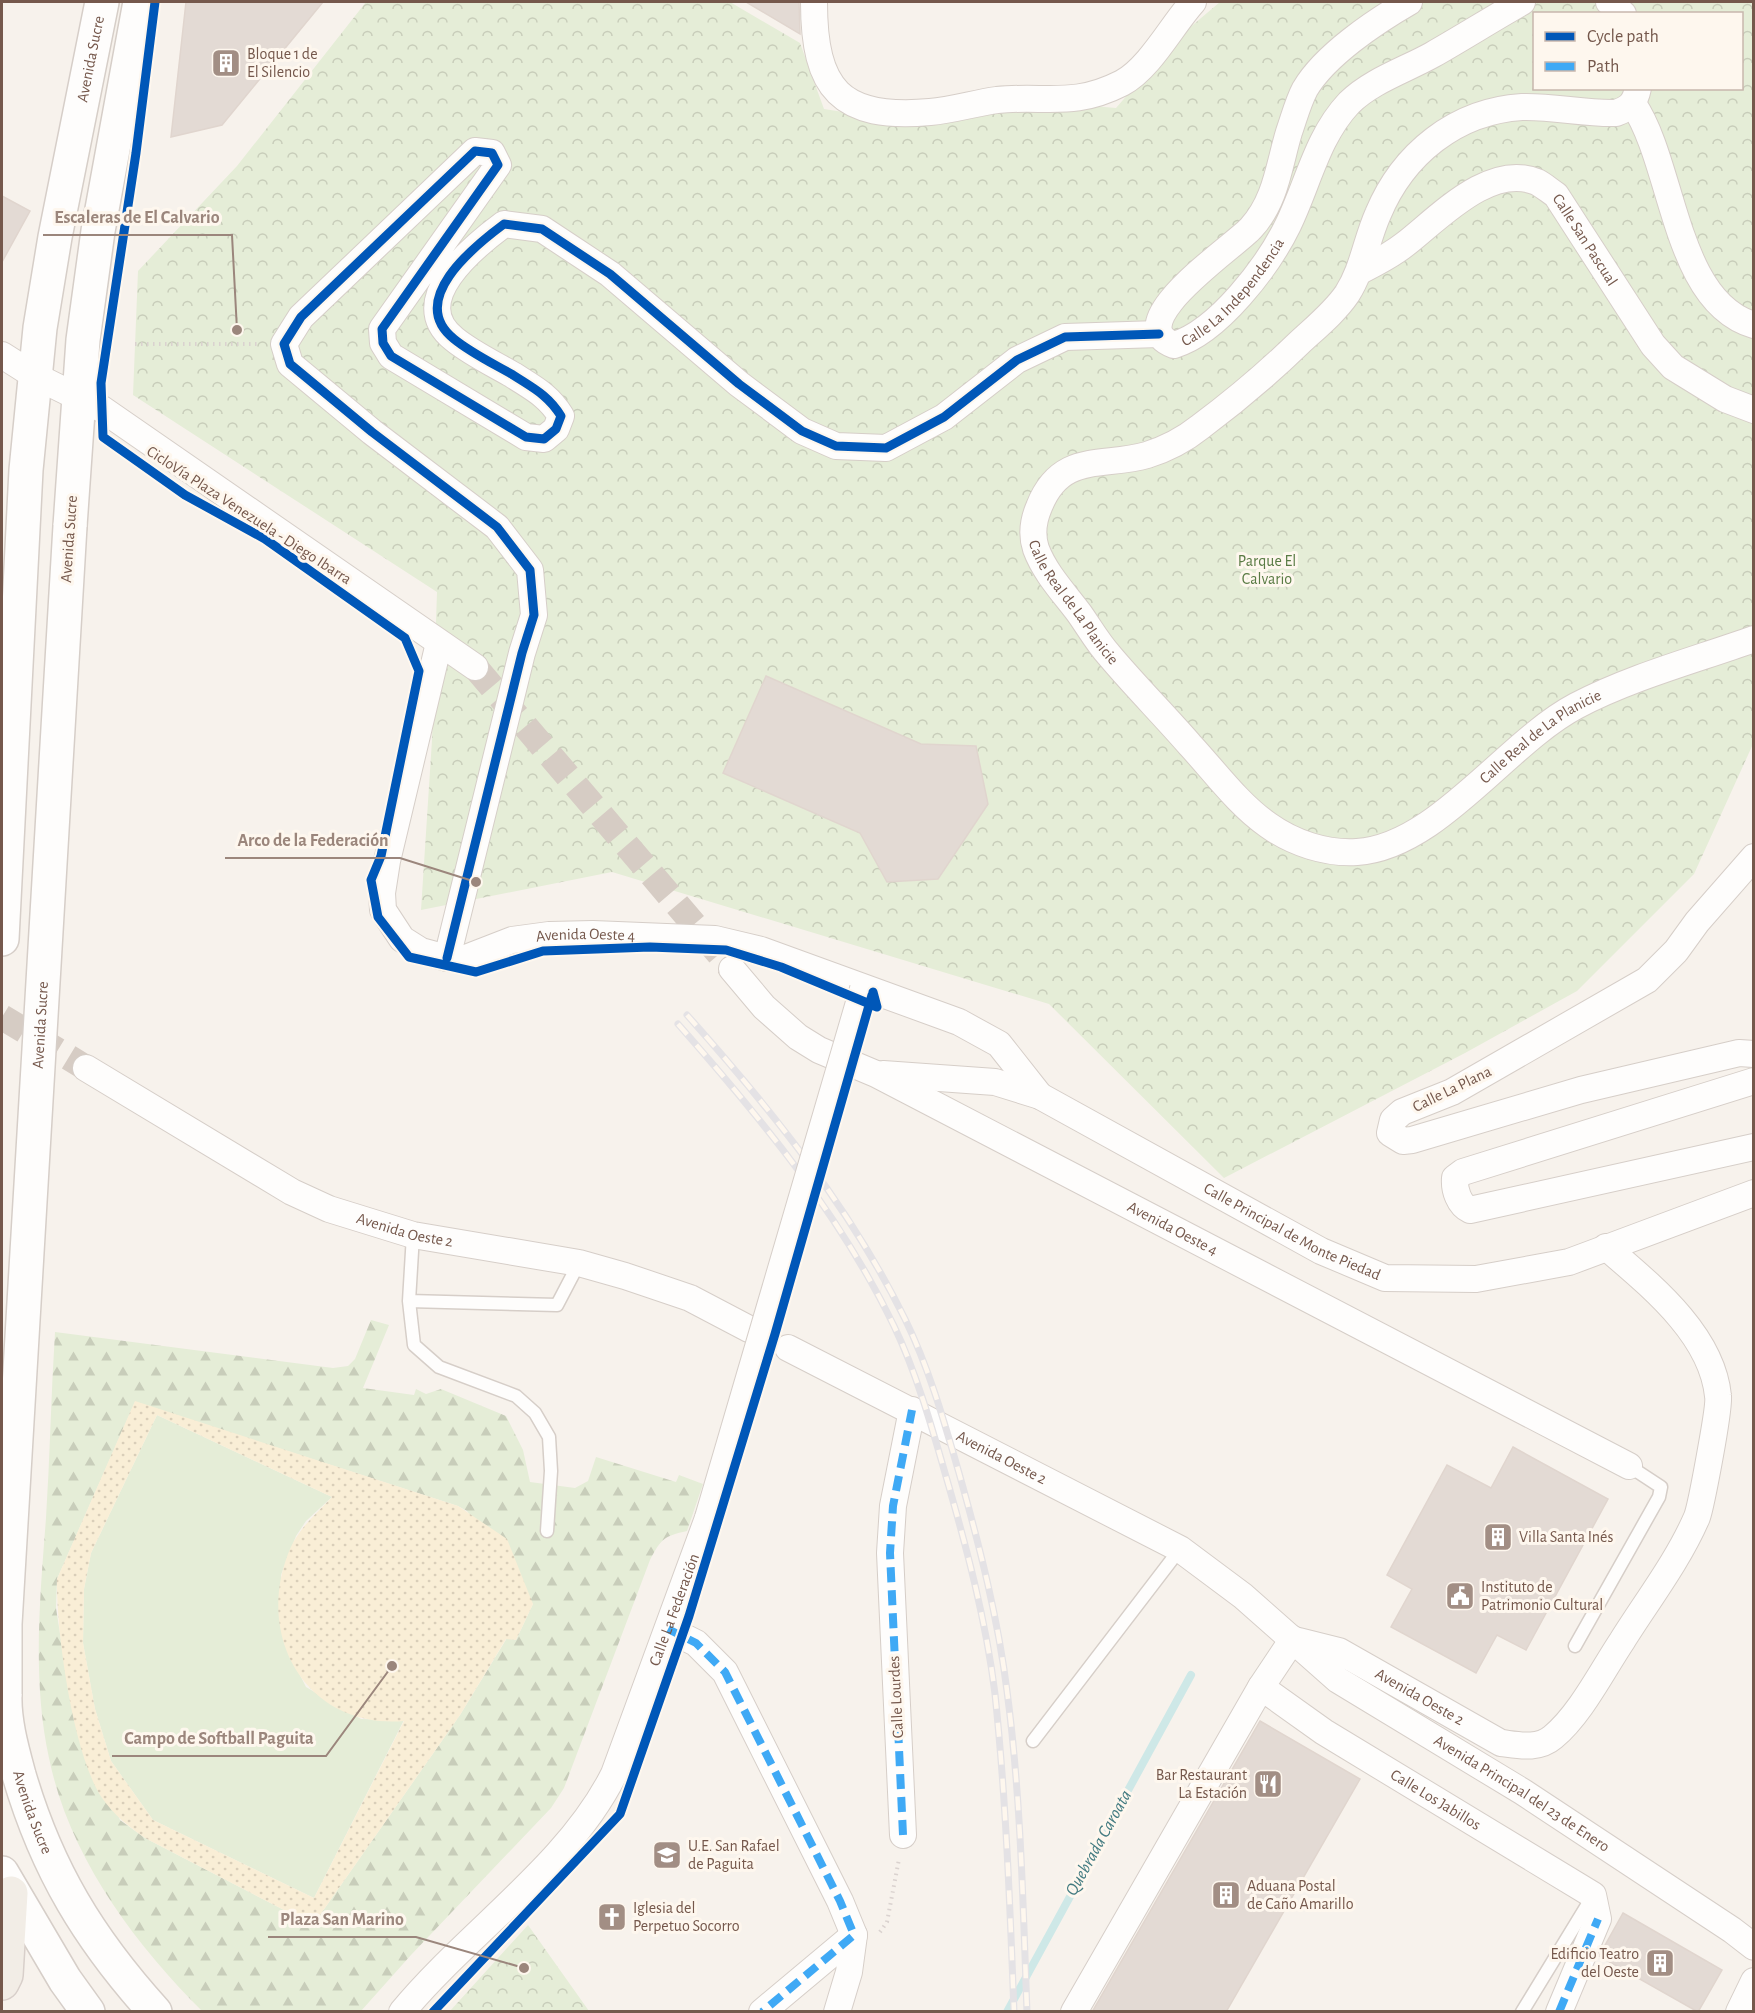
<svg xmlns="http://www.w3.org/2000/svg" width="1755" height="2013" font-family="'Alegreya Sans',sans-serif">
	<style>
		.grass { fill: #e5edd7 }
		.forest { fill: url(#forest-firs); fill-rule: evenodd }
		.sand { fill: url(#sand-dots); fill-rule: evenodd }
		.park { fill: url(#park-crowns); fill-rule: evenodd }
		.lines { fill: none; stroke-linecap: round; stroke-linejoin: round }
		.stream { stroke: #cee8e7; stroke-width: 8 }
		.building { fill: #e3dad4; stroke: #e0d5ce; stroke-width: 1.5 }
		.street-tunnel { stroke: #d6ccc4; stroke-width: 26; stroke-dasharray: 26 13; stroke-linecap: butt }
		.lane-casing { stroke: #d6cec8; stroke-width: 15 }
		.street-casing { stroke: #d6cec8; stroke-width: 28 }
		.secondary-casing { stroke: #d6cec8; stroke-width: 36 }
		.primary-casing { stroke: #d8cfca; stroke-width: 36 }
		.path { stroke: #dad2cf; stroke-width: 4; stroke-dasharray: 1.5 4.5; stroke-linecap: butt }
		.lane { stroke: #fefdfc; stroke-width: 12 }
		.street { stroke: #fefdfc; stroke-width: 26 }
		.secondary { stroke: #fefdfc; stroke-width: 33 }
		.primary { stroke: #f2ede6; stroke-width: 33 }
		.rail-casing { stroke: #e4e2e5; stroke-width: 7 }
		.rail { stroke: #fef7ee; stroke-width: 4.5; stroke-dasharray: 14; stroke-linecap: butt }
		.street-bridge-casing { stroke: #d6cec8; stroke-width: 28; stroke-linecap: butt }
		.secondary-bridge-casing { stroke: #d6cec8; stroke-width: 36; stroke-linecap: butt }
		.street-bridge { stroke: #fefdfc; stroke-width: 26 }
		.secondary-bridge { stroke: #fefdfc; stroke-width: 33 }
		.quiet { stroke: #3fa9f5; stroke-width: 8; stroke-dasharray: 15 8; stroke-linecap: butt }
		.cycleway-casing { stroke: #fef7ee; stroke-width: 13 }
		.cycleway { stroke: #0057b8; stroke-width: 9 }
		.labels { text-anchor: middle; dominant-baseline: central; stroke-width: 6; stroke-linejoin: round; paint-order: stroke }
		.poi-label { font-size: 16px; fill: #75584c; stroke: #fef7ee; text-anchor: start }
		.street-label { font-size: 16px; fill: #75584c; stroke: #fef7ee }
		.park-label { font-size: 16px; fill: #597b44; stroke: #fef7ee }
		.water-label { font-size: 18px; font-style: italic; fill: #437b81; stroke: #fef7ee }
		.leader { fill: none; stroke: #9b867c; stroke-width: 2 }
		.callout-dot { fill: #9b867c; stroke: #fef7ee; stroke-width: 2 }
		.callout-label { font-size: 18px; text-anchor: middle; font-weight: bold; fill: #9b867c; stroke: #fef7ee; stroke-width: 6; stroke-linejoin: round; paint-order: stroke }
	</style>
	<defs>
		<pattern id="forest-firs" width="22" height="20" patternUnits="userSpaceOnUse" patternTransform="scale(1.5)"><rect width="22" height="20" fill="#e5edd7"/><path d="M5 1l3.5 6h-7zM16 11l3.5 6h-7z" fill="#c8cdba"/></pattern>
		<pattern id="sand-dots" width="8" height="8" patternUnits="userSpaceOnUse" patternTransform="scale(1.5)"><rect width="8" height="8" fill="#f9eed6"/><path d="M2 2h.1M6 6h.1" fill="none" stroke="#d9ceb9" stroke-width="1.8" stroke-linecap="round"/></pattern>
		<pattern id="park-crowns" width="20" height="18" patternUnits="userSpaceOnUse" patternTransform="scale(1.5)"><rect width="20" height="18" fill="#e5edd7"/><path d="M2 6a3 3 0 1 1 6 0M12 15a3 3 0 1 1 6 0" fill="none" stroke="#c8cdba"/></pattern>
	</defs>
	<rect width="100%" height="100%" fill="#f7f2ec"/>
	<!-- grass -->
	<path class="grass" d="M157 1415 332 1497 306 1521 296 1536 281 1575 284 1643 306 1687 361 1719 404 1720 314 1898 153 1820 111 1761 95 1709 83 1643 84 1589 91 1553Z"/>
	<!-- forest -->
	<path class="forest" d="M371 1320 389 1325 363 1388 414 1395 416 1389 426 1394 441 1389 506 1416 523 1450 530 1482 575 1488 588 1481 596 1457 676 1482 679 1475 703 1484 687 1531C664 1536 661 1539 650 1560L564 1788 551 1808 411 1955 361 2011H202C133 1942 69 1856 49 1758 32 1680 40 1597 46 1518 50 1456 51 1394 55 1332L333 1368 348 1366 355 1359ZM135 1402 458 1506 467 1511 533 1604 516 1640 507 1638 460 1715 313 1925 145 1838 120 1820 70 1697 56 1608 57 1579Z"/>
	<!-- sand -->
	<path class="sand" d="M135 1401 458 1506 507 1539 533 1604 516 1640 506 1639 460 1715 313 1925 145 1838C128 1826 114 1815 102 1798 73 1755 56 1631 57 1579ZM157 1415 332 1497C314 1516 297 1530 288 1554 255 1640 309 1729 404 1721L314 1898 153 1820 111 1761 95 1709 83 1643 84 1589 91 1553Z"/>
	<!-- park -->
	<path class="park" d="M366 2H730L800 43 824 109 901 121 991 97 1116 108 1175 40 1220 2H1753V744L1694 874 1577 991 1465 1053 1224 1178 1049 1004 612 872 421 910 432 740 437 592 133 395 138 271 237 166ZM1534 14H1742V88H1534Z
		M528 1925 589 2011H450Z"/>
	<g class="lines">
		<!-- stream -->
		<path class="stream" d="M1007 2012 1191 1675"/>
	</g>
	<!-- building -->
	<path class="building" d="M186 2H323L222 125 171 137Z
		M746 2H799L800 34Z
		M2 196 30 211 2 262Z
		M766 676 921 744 976 746 988 804 938 879 887 882 860 833 723 773Z
		M1513 1447 1608 1499 1526 1650 1497 1635 1476 1673 1391 1627 1412 1589 1387 1575 1447 1465 1491 1488Z
		M1260 1721 1360 1779 1226 2012H1092Z
		M1623 1913 1722 1970 1698 2012 1599 1956Z"/>
	<g class="lines">
		<!-- street-tunnel -->
		<path class="street-tunnel" d="M475 667 732 969
			M2 1017 86 1068"/>
		<!-- lane casing -->
		<g class="lane-casing">
			<path id="lane" d="M413 1235 409 1301 557 1305 579 1263
				M409 1301 414 1345 439 1367 516 1396 535 1413 549 1437 551 1471 547 1531
				M1575 1646 1659 1497 1661 1487 1629 1466
				M1033 1741 1180 1549
				M1522 2012 1591 1899"/>
		</g>
		<!-- street casing -->
		<g class="street-casing">
			<g id="street">
				<path d="M814 2C814 89 840 120 930 112 953 110 975 103 997 100 1046 95 1073 108 1122 83 1150 68 1172 25 1193 2"/>
				<path id="s1" d="M1409 2C1376 21 1325 55 1305 89 1298 102 1294 118 1289 132 1279 165 1276 201 1251 228 1234 247 1117 324 1174 345 1218 332 1268 266 1288 225 1308 184 1317 137 1349 103 1371 81 1405 70 1432 55 1462 38 1492 19 1522 2"/>
				<path d="M1609 2 1623 14"/>
				<path id="s2" d="M1638 88C1635 103 1630 108 1616 113 1585 114 1553 106 1522 107 1456 111 1403 154 1378 214 1366 241 1363 269 1347 294 1334 313 1315 328 1299 343 1268 373 1235 401 1200 427 1185 439 1166 449 1147 455 1103 468 1061 451 1039 507 1033 521 1031 534 1036 549 1045 573 1064 593 1079 613 1089 627 1098 643 1109 655 1135 686 1164 715 1190 745 1215 772 1238 804 1268 825 1293 843 1326 854 1357 852 1437 847 1506 743 1576 706 1631 677 1695 660 1754 639"/>
				<path d="M1633 104C1674 163 1674 302 1754 325"/>
				<path id="s3" d="M1360 271C1376 263 1390 256 1404 245 1437 220 1489 162 1537 182 1543 185 1550 191 1556 195L1653 345 1673 367 1725 399 1754 410"/>
				<path d="M2 355 35 376 102 409 475 667"/>
				<path id="s4" d="M439 643 387 861 382 893 383 910 402 939 421 951 447 958 463 959 512 940 549 935 593 934 715 939 761 950 959 1022 999 1044 1040 1096"/>
				<path d="M1754 857 1697 922 1676 951 1647 980 1452 1092 1402 1112 1393 1120 1390 1133 1403 1141 1412 1140 1581 1090 1739 1053 1754 1054"/>
				<path d="M447 958 522 653 534 615 530 570 497 527 372 432 290 364 284 344 301 317 475 151 492 153 498 165 382 329 383 343 391 356 526 437 544 439 556 429 561 416C548 395 533 388 513 375 494 364 471 353 454 339 406 301 473 247 504 224L542 229 610 274 739 384 802 431 836 446 886 448 944 417 1017 360 1065 337 1159 334"/>
				<path id="s5" d="M732 969 764 1007 798 1037 819 1050 876 1074 1629 1466"/>
				<path id="s6" d="M86 1068 292 1192 329 1209 413 1235 579 1263 625 1276 690 1298 749 1329"/>
				<path id="s7" d="M883 1074 995 1082 1040 1096 1321 1251 1385 1278 1476 1279 1569 1262 1754 1193"/>
				<path d="M1754 1081 1463 1172 1455 1178C1454 1190 1459 1205 1470 1210L1754 1147"/>
				<path id="s8" d="M788 1348 1180 1549 1243 1596 1338 1680 1523 1792 1732 1930 1754 1947"/>
				<path d="M668 1629 696 1643 725 1672 840 1901 854 1935 849 1972 837 2012"/>
				<path id="s9" d="M1299 1641 1339 1651 1501 1743C1518 1745 1538 1750 1553 1737 1580 1715 1602 1671 1622 1641 1647 1601 1678 1561 1697 1517 1701 1506 1720 1407 1718 1396 1712 1334 1650 1285 1606 1247"/>
				<path id="s10" d="M1261 1687 1324 1732 1593 1895 1598 1919 1559 2012"/>
				<path d="M903 1835 890 1553 893 1506 912 1410"/>
				<path id="s11" d="M402 2012C467 1933 569 1865 614 1774L708 1518"/>
				<path d="M762 2012 854 1935"/>
				<path d="M1074 2012 1261 1687 1293 1639"/>
				<path d="M1739 2012 1754 1981"/>
			</g>
		</g>
		<!-- secondary casing -->
		<g class="secondary-casing">
			<g id="secondary">
				<path d="M70 526 83 340 98 231 140 2"/>
				<path id="s12" d="M2 939 26 470 40 328 55 237 102 2"/>
				<path id="s13" d="M5 1694C4 1721 12 1749 19 1775 47 1870 89 1939 155 2012"/>
				<path d="M2 1873 65 1980 88 2012"/>
			</g>
		</g>
		<!-- primary casing -->
		<g class="primary-casing">
			<path id="primary" d="M2 1983 6 1975 11 1893"/>
		</g>
		<!-- path -->
		<path class="path" d="M135 344H259
			M880 1932 887 1922 899 1859"/>
		<!-- lane -->
		<use href="#lane" class="lane"/>
		<!-- street -->
		<use href="#street" class="street"/>
		<!-- secondary -->
		<use href="#secondary" class="secondary"/>
		<!-- primary -->
		<use href="#primary" class="primary"/>
		<!-- rail casing -->
		<g class="rail-casing">
			<path id="rail" d="M687 1015C770 1108 850 1207 905 1319 929 1368 944 1421 959 1473 979 1544 998 1618 1007 1691 1021 1797 1023 1905 1027 2012
				M678 1024C759 1116 840 1214 894 1326 916 1372 931 1424 945 1473 966 1545 986 1620 995 1694 1006 1799 1010 1906 1014 2012"/>
		</g>
		<!-- rail -->
		<use href="#rail" class="rail"/>
		<!-- street-bridge casing -->
		<g class="street-bridge-casing">
			<path id="street-bridge" d="M708 1518 863 989"/>
		</g>
		<!-- secondary-bridge casing -->
		<g class="secondary-bridge-casing">
			<g id="secondary-bridge">
				<path id="s14" d="M5 1694V1624L70 526"/>
			</g>
		</g>
		<!-- street-bridge -->
		<use href="#street-bridge" class="street-bridge"/>
		<!-- secondary-bridge -->
		<use href="#secondary-bridge" class="secondary-bridge"/>
		<!-- quiet -->
		<path class="quiet" d="M668 1629 696 1643 725 1672 840 1901 854 1935 762 2012
			M903 1835 890 1553 893 1506 912 1410
			M1559 2012 1598 1919"/>
		<!-- cycleway casing -->
		<g class="cycleway-casing">
			<path id="cycleway" d="M155 2 136 153 101 383 103 437 185 495 265 539 405 638 419 671 381 856 371 880 378 917 409 957 476 972 543 951 650 947 726 950 781 967 877 1007 873 992
				M447 958 522 653 534 615 530 570 497 527 372 432 290 364 284 344 301 317 475 151 492 153 498 165 382 329 383 343 391 356 526 437 544 439 556 429 561 416C548 395 533 388 513 375 494 364 471 353 454 339 406 301 473 247 504 224L542 229 610 274 739 384 802 431 836 446 886 448 944 417 1017 360 1065 337 1159 334
				M433 2012 620 1814 689 1616 775 1334 872 995"/>
		</g>
		<!-- cycleway -->
		<use href="#cycleway" class="cycleway"/>
	</g>
	<!-- icons -->
	<defs>
		<g id="building-square" transform="scale(1.5)"><rect x="-9" y="-9" width="18" height="18" rx="4" fill="#a28e84" stroke="#fef7ee"/><path d="M-4-6H4V6H1V3H-1V6H-4ZM-2.5-4.3h1.7v1.8h-1.7ZM.8-4.3h1.7v1.8H.8ZM-2.5-1h1.7V.8h-1.7ZM.8-1h1.7V.8H.8Z" fill="#fff"/></g>
		<g id="civic-square" transform="scale(1.5)"><rect x="-9" y="-9" width="18" height="18" rx="4" fill="#a28e84" stroke="#fef7ee"/><path d="M-.6-6.5H3V-4.5H.6V-3L4-1V1h2V6H-6V1h2V-1L-.6-3ZM-1.2 2.5V6h2.4V2.5Z" fill="#fff"/></g>
		<g id="restaurant-square" transform="scale(1.5)"><rect x="-9" y="-9" width="18" height="18" rx="4" fill="#a28e84" stroke="#fef7ee"/><path d="M-5-6h1v4h1v-4h1v4h1v-4h1v5L-1.5 .5V6h-2V.5L-5-1ZM5-6V6H3V1.5H1.5Q1.5-4 5-6Z" fill="#fff"/></g>
		<g id="school-square" transform="scale(1.5)"><rect x="-9" y="-9" width="18" height="18" rx="4" fill="#a28e84" stroke="#fef7ee"/><path d="M0-5L7-2L0 1L-7-2ZM-4 1L0 2.5L4 1V4Q0 6-4 4Z" fill="#fff"/></g>
		<g id="church-square" transform="scale(1.5)"><rect x="-9" y="-9" width="18" height="18" rx="4" fill="#a28e84" stroke="#fef7ee"/><path d="M-1.2-6h2.4v3.5h3.3v2.4h-3.3V6h-2.4V-.1h-3.3v-2.4h3.3Z" fill="#fff"/></g>
	</defs>
	<g fill-rule="evenodd">
		<use href="#building-square" x="226" y="63"/>
		<use href="#building-square" x="1498" y="1537"/>
		<use href="#civic-square" x="1460" y="1596"/>
		<use href="#restaurant-square" x="1268" y="1784"/>
		<use href="#school-square" x="667" y="1855"/>
		<use href="#building-square" x="1226" y="1895"/>
		<use href="#church-square" x="612" y="1917"/>
		<use href="#building-square" x="1660" y="1963"/>
	</g>
	<g class="labels">
		<!-- poi labels -->
		<g class="poi-label">
			<text x="247" y="54">Bloque 1 de<tspan x="247" dy="18">El Silencio</tspan></text>
			<text x="1519" y="1537">Villa Santa Inés</text>
			<text x="1481" y="1587">Instituto de<tspan x="1481" dy="18">Patrimonio Cultural</tspan></text>
			<text x="1247" y="1775" text-anchor="end">Bar Restaurant<tspan x="1247" dy="18">La Estación</tspan></text>
			<text x="688" y="1846">U.E. San Rafael<tspan x="688" dy="18">de Paguita</tspan></text>
			<text x="1247" y="1886">Aduana Postal<tspan x="1247" dy="18">de Caño Amarillo</tspan></text>
			<text x="633" y="1908">Iglesia del<tspan x="633" dy="18">Perpetuo Socorro</tspan></text>
			<text x="1639" y="1954" text-anchor="end">Edificio Teatro<tspan x="1639" dy="18">del Oeste</tspan></text>
		</g>
		<!-- street labels -->
		<g class="street-label">
			<text stroke="none"><textPath href="#s12" startOffset="886">Avenida Sucre</textPath></text>
			<text stroke="none"><textPath href="#s3" startOffset="282">Calle San Pascual</textPath></text>
			<text stroke="none"><textPath href="#s1" startOffset="531">Calle La Independencia</textPath></text>
			<text transform="translate(249 515) rotate(33)">CicloVía Plaza Venezuela - Diego Ibarra</text>
			<text transform="translate(69 539) rotate(-86)">Avenida Sucre</text>
			<text stroke="none"><textPath href="#s2" startOffset="900">Calle Real de La Planicie</textPath></text>
			<text stroke="none"><textPath href="#s2" startOffset="1512">Calle Real de La Planicie</textPath></text>
			<text stroke="none"><textPath href="#s4" startOffset="500">Avenida Oeste 4</textPath></text>
			<text stroke="none"><textPath href="#s14" startOffset="670">Avenida Sucre</textPath></text>
			<text transform="translate(1452 1089) rotate(-26)">Calle La Plana</text>
			<text stroke="none"><textPath href="#s5" startOffset="516">Avenida Oeste 4</textPath></text>
			<text stroke="none"><textPath href="#s6" startOffset="360">Avenida Oeste 2</textPath></text>
			<text stroke="none"><textPath href="#s7" startOffset="446">Calle Principal de Monte Piedad</textPath></text>
			<text stroke="none"><textPath href="#s8" startOffset="240">Avenida Oeste 2</textPath></text>
			<text stroke="none"><textPath href="#s11" startOffset="495">Calle La Federación</textPath></text>
			<text transform="translate(896 1697) rotate(-93)">Calle Lourdes</text>
			<text stroke="none"><textPath href="#s9" startOffset="134">Avenida Oeste 2</textPath></text>
			<text stroke="none"><textPath href="#s8" startOffset="862">Avenida Principal del 23 de Enero</textPath></text>
			<text stroke="none"><textPath href="#s10" startOffset="208">Calle Los Jabillos</textPath></text>
			<text stroke="none"><textPath href="#s13" startOffset="122">Avenida Sucre</textPath></text>
		</g>
		<!-- park labels -->
		<g class="park-label">
			<text x="1267" y="561">Parque El<tspan x="1267" dy="18">Calvario</tspan></text>
		</g>
		<!-- water labels -->
		<g class="water-label">
			<text transform="translate(1099 1843) rotate(-61)">Quebrada Caroata</text>
		</g>
	</g>
	<!-- callouts -->
	<path class="leader" d="M237 330L232 235H43M476 882L400 858H225M392 1666L326 1756H112M524 1968L416 1937H268"/>
	<g class="callout-dot">
		<circle cx="237" cy="330" r="6"/>
		<circle cx="476" cy="882" r="6"/>
		<circle cx="392" cy="1666" r="6"/>
		<circle cx="524" cy="1968" r="6"/>
	</g>
	<g class="callout-label">
		<text x="137" y="223">Escaleras de El Calvario</text>
		<text x="313" y="846">Arco de la Federación</text>
		<text x="219" y="1744">Campo de Softball Paguita</text>
		<text x="342" y="1925">Plaza San Marino</text>
	</g>
	<!-- border -->
	<rect width="1755" height="2013" fill="none" stroke="#75584c" stroke-width="6"/>
	<!-- legend -->
	<rect x="1533" y="12" width="210" height="78" fill="#fef7ee" stroke="#c7b7ad" stroke-width="1.5"/>
	<rect x="1545" y="32" width="30" height="9" fill="#0057b8" stroke="#c7b7ad" stroke-width="1.5"/>
	<text x="1587" y="42" font-size="18" fill="#75584c">Cycle path</text>
	<rect x="1545" y="62" width="30" height="9" fill="#3fa9f5" stroke="#c7b7ad" stroke-width="1.5"/>
	<text x="1587" y="72" font-size="18" fill="#75584c">Path</text>
</svg>
